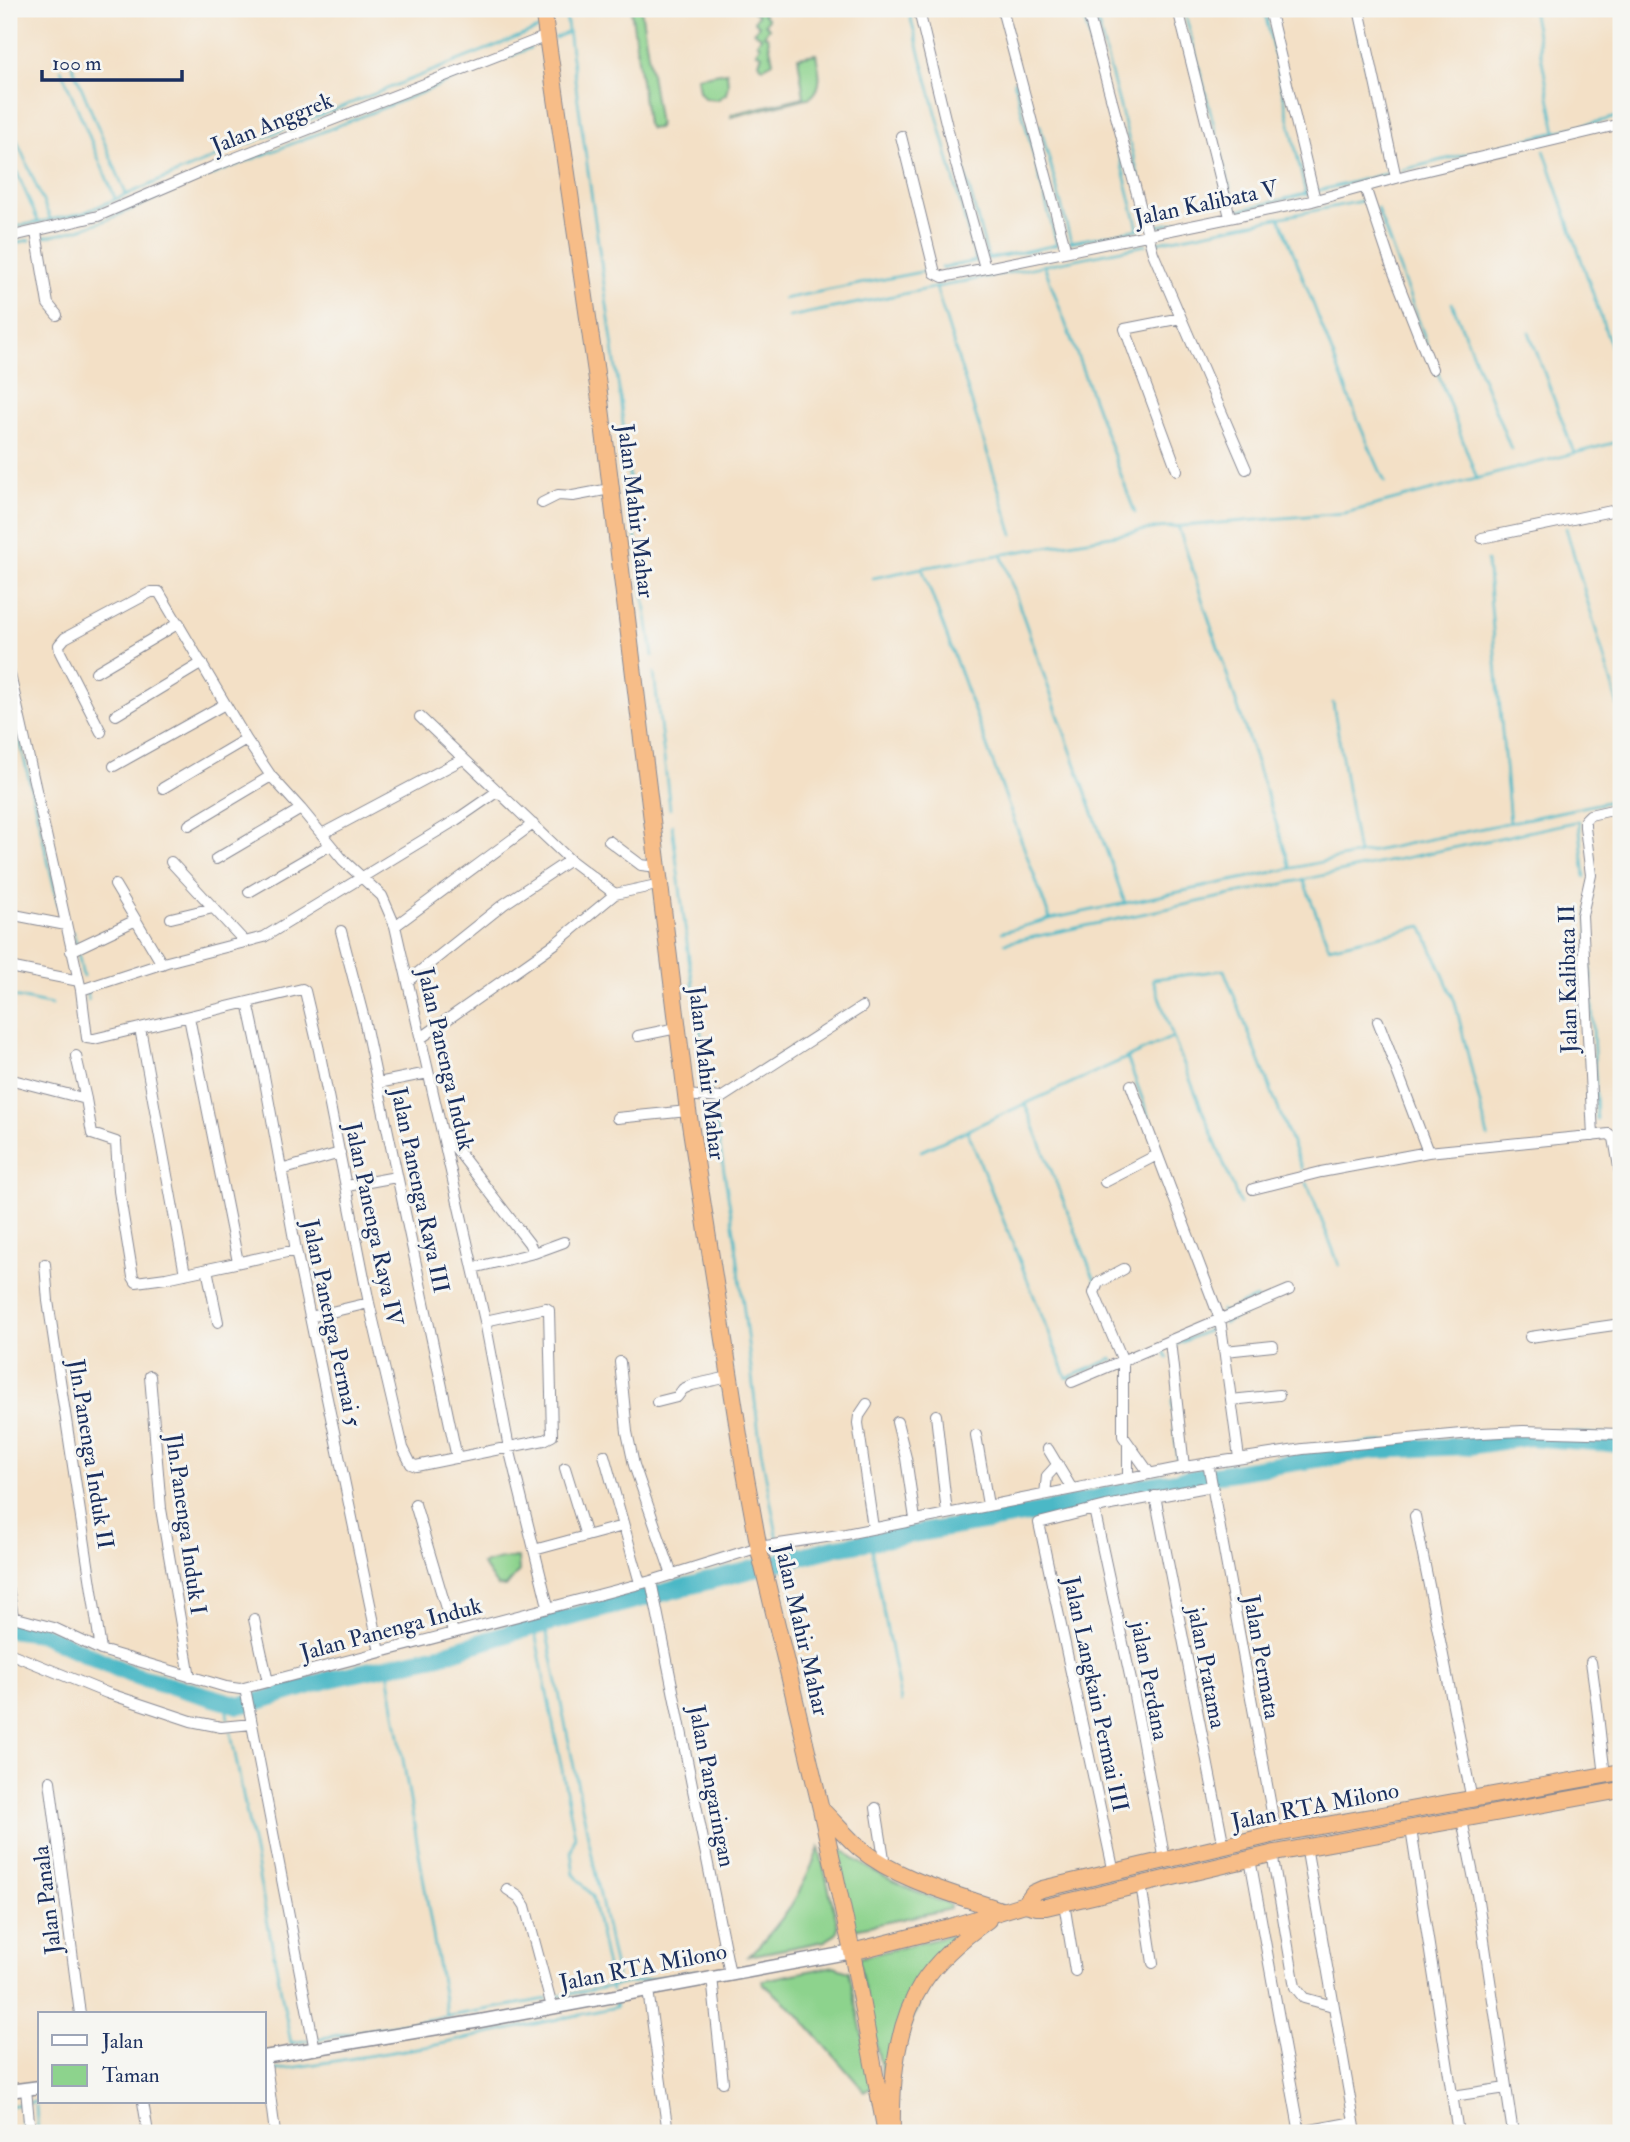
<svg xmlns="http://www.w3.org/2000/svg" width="1630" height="2142" font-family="'IM FELL Double Pica',serif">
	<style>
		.green { fill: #8dd38d; stroke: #548176; stroke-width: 2 }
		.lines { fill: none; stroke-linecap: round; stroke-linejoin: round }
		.stream { stroke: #4bb8c6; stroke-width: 2.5 }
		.river { stroke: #4bb8c6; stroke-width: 18 }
		.minor-casing { stroke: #878892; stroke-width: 12 }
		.tertiary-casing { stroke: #878892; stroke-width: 15 }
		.trunk-casing { stroke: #878892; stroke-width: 18 }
		.minor { stroke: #fff; stroke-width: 10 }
		.tertiary { stroke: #fff; stroke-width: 12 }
		.trunk { stroke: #f7bd88; stroke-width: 16 }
		.labels { text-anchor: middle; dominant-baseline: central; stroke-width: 6; stroke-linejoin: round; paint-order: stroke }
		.street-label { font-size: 23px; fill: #1b2f5e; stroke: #f6f6f2 }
	</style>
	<rect width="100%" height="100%" fill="#f6f6f2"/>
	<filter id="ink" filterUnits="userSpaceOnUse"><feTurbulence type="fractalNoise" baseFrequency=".0143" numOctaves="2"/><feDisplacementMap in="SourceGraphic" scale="14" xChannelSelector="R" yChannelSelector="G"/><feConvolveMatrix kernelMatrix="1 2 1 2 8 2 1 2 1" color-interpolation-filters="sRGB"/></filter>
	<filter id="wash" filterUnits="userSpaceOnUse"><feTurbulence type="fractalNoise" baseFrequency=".00686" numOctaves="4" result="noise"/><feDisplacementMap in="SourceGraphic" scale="28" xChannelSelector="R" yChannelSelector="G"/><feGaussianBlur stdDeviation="1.57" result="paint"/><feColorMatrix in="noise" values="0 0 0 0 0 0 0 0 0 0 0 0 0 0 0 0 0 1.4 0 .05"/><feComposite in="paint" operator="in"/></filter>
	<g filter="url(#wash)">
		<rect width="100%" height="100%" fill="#f3e0c6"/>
		<!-- green -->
		<path class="green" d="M631 9H641L659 125 657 128 650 129 647 124Z
			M755 9H767L763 14 768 19 765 24 769 28 764 35 768 37 773 62 764 67 761 66 759 62 762 55 756 52 760 46 757 43 761 37 754 32 759 25 754 21 758 15 753 11Z
			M816 54C819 69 824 86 811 97L731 117 732 114 804 97 798 57Z
			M727 72 728 85 726 94 717 100 704 98 699 91 697 77Z
			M518 1558 519 1571 506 1587 497 1586 482 1564 501 1559Z
			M831 1839C864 1872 907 1888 950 1905V1909L854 1929Z
			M819 1848 838 1927 836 1934 825 1941 748 1956C784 1922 801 1894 819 1848Z
			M953 1935 956 1936 943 1950 884 2082 858 1958Z
			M834 1966 849 1971 873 2086 865 2092 798 2014 763 1983V1980Z"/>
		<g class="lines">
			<!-- stream -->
			<path class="stream" d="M565 9 620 397 638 557 653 656
				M1082 9 1138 229
				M1094 9 1152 227
				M1184 9 1236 211 1389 173
				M1264 9 1306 195
				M1354 9 1389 173
				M1532 9 1556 132
				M909 12 976 261
				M555 38 568 32
				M72 65 126 194
				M61 69 115 198
				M1014 81 1057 245
				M950 117 988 258
				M9 122 50 218
				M1040 125 1071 242
				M1544 150 1621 376
				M9 154 38 221
				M1402 170 1621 116
				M1377 208 1429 349
				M1280 218 1361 428 1385 482
				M1152 227 1221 214
				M9 228 83 213 230 151 538 29
				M45 237C105 227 144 201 199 180 309 137 420 95 530 48
				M1070 242 1139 229
				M1153 243 1362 201
				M9 244 30 240
				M987 259 1056 245
				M1044 265 1135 513
				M941 268 976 261
				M936 288 1013 535
				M783 299 926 271
				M1452 303 1511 449
				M789 317 1146 245
				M1529 332 1574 453
				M1436 368 1477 479
				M1178 526 1291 868
				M1566 528 1621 716
				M1001 554 1125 903
				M1487 561 1510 823
				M922 568 1050 919
				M873 578 922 568 1158 528 1345 513 1621 441
				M654 673 670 809
				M9 694 60 912
				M1333 703 1358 855
				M672 825 689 959 711 1094
				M1303 879 1329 947 1422 926 1455 1002 1488 1137
				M1588 910 1597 1120
				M73 932 77 946
				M1002 932 1050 919 1621 799
				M1005 943 1579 821 1585 877
				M78 952 83 977
				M86 990 88 1000
				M9 996 52 1005
				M1173 1037 1153 979 1224 970 1302 1169
				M1127 1057 1161 1150
				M712 1100 735 1237 761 1451 778 1540
				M1025 1104 1096 1283
				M967 1130 1067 1378 1112 1359 1113 1361
				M921 1151 1173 1037 1240 1204
				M1307 1183 1339 1265
				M1099 1289 1113 1325
				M1221 1310 1222 1313 1256 1298 1257 1301
				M1224 1323 1259 1307
				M1173 1346 1218 1326
				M1126 1364 1163 1350 1168 1358
				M1172 1400 1178 1466
				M1179 1473V1481
				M870 1541 901 1702
				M779 1547 783 1560
				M657 1590 742 1567
				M545 1624 618 1984
				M534 1627 575 1836 571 1852 574 1874 592 1896 612 1991
				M387 1666 447 2017
				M225 1701 228 1718
				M256 1702 341 1671 490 1637 651 1591
				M231 1733 291 2043 309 2040
				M553 1997 695 1971
				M316 2039 547 1999
				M271 2071 431 2046 616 2007 614 2001
				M29 2103 40 2101
				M21 2104 23 2133
				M9 2106 23 2104
				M36 2106 38 2133"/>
			<!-- river -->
			<path class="river" d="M9 1629 40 1633 130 1674 239 1705 256 1702 334 1678 440 1655 517 1631 837 1547 1046 1511 1145 1486 1373 1450 1468 1446 1528 1437 1621 1444"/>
		</g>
	</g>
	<g filter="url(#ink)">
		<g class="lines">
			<!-- minor casing -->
			<g class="minor-casing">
				<path id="minor" d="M1002 9 1066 251
					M1087 9 1153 253 1246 469
					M1178 9 1230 217
					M1269 9 1315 200
					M1359 9 1396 178
					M919 11 956 164 985 268
					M901 136 935 273 943 277 1312 201 1411 174 1621 124
					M1365 187 1391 265 1432 369
					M36 232 48 304 57 315
					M9 237 98 216 217 165 547 36
					M1177 470 1125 329 1181 318 1182 322
					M542 503 558 495 573 496 610 489
					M1482 538 1621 509
					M9 670 81 990 87 1038 94 1039 302 989 305 991 319 1050 369 1303 403 1448 411 1464 416 1466 544 1440 552 1436 549 1310 546 1308 485 1321
					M96 672 179 623
					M116 715 202 663
					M420 717 570 860 615 894 661 884
					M101 732 60 652 59 645 65 638 151 592H159L246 739 271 776 301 809 343 860 382 896 395 926 485 1321 509 1448 548 1606
					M114 766 225 704
					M163 788 246 739
					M189 825 271 776
					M322 834 463 759
					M609 841 641 865 658 867
					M216 859 301 809
					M171 862 245 942
					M115 885 162 964
					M249 892 330 845
					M9 914 66 925
					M171 918 213 908
					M395 926 533 824
					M341 931 364 1019 457 1458
					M71 951 136 920
					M9 967 79 981
					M409 980 504 904 570 860
					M81 990 167 962 264 937 456 820 498 791
					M248 1002 264 1076 296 1250 380 1652
					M189 1017 238 1262
					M1378 1021 1428 1152
					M140 1028 185 1274
					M638 1036 677 1028
					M421 1038 556 943 615 894
					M76 1056 86 1099
					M9 1079 86 1099 92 1134 116 1142 119 1191 133 1277 136 1282 166 1278 296 1250
					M378 1083 428 1073
					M1131 1085 1220 1319 1239 1458
					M686 1095 721 1098 862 1007
					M617 1118 688 1111
					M444 1133 529 1243 534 1253 473 1268
					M1593 1136 1582 915 1591 875 1585 827V820L1590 815 1621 808
					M281 1170 340 1153
					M1105 1182 1157 1155
					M347 1186 396 1177
					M1253 1189 1321 1172 1428 1152 1609 1134 1614 1138 1621 1179
					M534 1253 564 1242
					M45 1264 48 1301 101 1650
					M207 1269 218 1322
					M1124 1269 1098 1283 1094 1293 1123 1361V1436L1150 1474
					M310 1317 369 1303
					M1530 1337 1621 1324
					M1170 1341 1184 1467
					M1225 1351 1273 1346
					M620 1362 627 1432 634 1465 672 1575
					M150 1376 161 1509 190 1677
					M1072 1382 1289 1290
					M1231 1400 1279 1395
					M657 1402 677 1397 683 1389 692 1385 729 1377
					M867 1404 859 1416 858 1423 873 1528
					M936 1415 947 1513
					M897 1422 906 1458 915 1519
					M976 1435 988 1505
					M1048 1449 1072 1489
					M604 1455 640 1583
					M1208 1463 1276 1834
					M565 1468 586 1536
					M1128 1478V1446
					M1045 1494 1047 1476 1058 1464
					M1155 1496 1224 1847
					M415 1504 453 1632
					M1094 1509 1132 1685 1165 1861
					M1415 1516 1472 1800
					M534 1550 623 1526
					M651 1581 730 1974
					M9 1593 13 1616
					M9 1616 54 1628 101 1650 226 1687 240 1689 651 1581 759 1547 846 1534 1184 1467 1303 1449 1461 1434 1523 1431 1621 1434
					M254 1619 268 1682
					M9 1653 107 1693 191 1721 221 1727 252 1724
					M1591 1662C1597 1700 1600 1737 1605 1775
					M245 1688 315 2050
					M50 1781 80 2014
					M876 1808 885 1865
					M1462 1820 1477 1894 1513 2133
					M1411 1829 1458 2133
					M1306 1846 1356 2133
					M1272 1853 1295 1987 1304 1998 1333 2006
					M1250 1859 1300 2133
					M1114 1873 1039 1523 1106 1506 1212 1486
					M1141 1884 1153 1963
					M507 1889 519 1897 525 1906 552 2007
					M1064 1903 1075 1971
					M712 1977 723 2082
					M648 1990 668 2133
					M265 2056 275 2133
					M26 2089 30 2133
					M1453 2096 1506 2088
					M143 2102 148 2133
					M1300 2132 1354 2122"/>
			</g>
			<!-- tertiary casing -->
			<g class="tertiary-casing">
				<path id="tertiary" d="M264 2057 480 2021 852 1952
					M9 2091 40 2087"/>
			</g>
			<!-- trunk casing -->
			<g class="trunk-casing">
				<path id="trunk" d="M543 9 600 400 688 1111 744 1467 760 1554 821 1809 852 1952 886 2133
					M821 1809C834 1822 846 1836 859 1848 898 1880 954 1894 1001 1910
					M1025 1904 1033 1893 1042 1889 1276 1834 1621 1772
					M852 1952 950 1927 1025 1904 1037 1907H1046L1275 1853 1621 1790
					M892 2130C891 2083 896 2025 922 1984 938 1959 964 1937 988 1920"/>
			</g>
			<!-- minor -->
			<use href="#minor" class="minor"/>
			<!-- tertiary -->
			<use href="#tertiary" class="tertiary"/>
			<!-- trunk -->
			<use href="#trunk" class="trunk"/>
		</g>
	</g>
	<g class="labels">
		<!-- street labels -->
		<g class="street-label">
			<text transform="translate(272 123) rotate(-22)">Jalan Anggrek</text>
			<text transform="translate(1206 203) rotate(-12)">Jalan Kalibata V</text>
			<text transform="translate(636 511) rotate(83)">Jalan Mahir Mahar</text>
			<text transform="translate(1568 979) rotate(-91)">Jalan Kalibata II</text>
			<text transform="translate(446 1059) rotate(77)">Jalan Panenga Induk</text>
			<text transform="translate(707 1073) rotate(83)">Jalan Mahir Mahar</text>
			<text transform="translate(420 1190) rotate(78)">Jalan Panenga Raya III</text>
			<text transform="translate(374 1224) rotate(78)">Jalan Panenga Raya IV</text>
			<text transform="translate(332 1323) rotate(78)">Jalan Panenga Permai 5</text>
			<text transform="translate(91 1454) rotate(81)">Jln.Panenga Induk II</text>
			<text transform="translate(186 1524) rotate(82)">Jln.Panenga Induk I</text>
			<text transform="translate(391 1629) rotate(-15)">Jalan Panenga Induk</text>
			<text transform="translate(802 1630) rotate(77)">Jalan Mahir Mahar</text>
			<text transform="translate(1262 1657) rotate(80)">Jalan Permata</text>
			<text transform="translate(1207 1668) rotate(79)">jalan Pratama</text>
			<text transform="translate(1150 1681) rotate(79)">jalan Perdana</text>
			<text transform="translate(1096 1694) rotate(78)">Jalan Langkain Permai III</text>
			<text transform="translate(712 1786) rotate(79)">Jalan Pangaringan</text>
			<text transform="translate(1315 1806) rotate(-11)">Jalan RTA Milono</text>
			<text transform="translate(47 1900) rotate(-97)">Jalan Panala</text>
			<text transform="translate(643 1967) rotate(-11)">Jalan RTA Milono</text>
		</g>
	</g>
	<!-- margin -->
	<rect width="1630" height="2142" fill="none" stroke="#f6f6f2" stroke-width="35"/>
	<!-- legend -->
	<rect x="38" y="2012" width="228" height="91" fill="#f6f6f2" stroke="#9ea6b7" stroke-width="2"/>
	<rect x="52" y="2035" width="35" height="10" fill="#ffffff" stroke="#9ea6b7" stroke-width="2"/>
	<text x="102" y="2048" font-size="21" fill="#1b2f5e">Jalan</text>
	<rect x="52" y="2065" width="35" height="21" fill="#8dd38d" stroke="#9ea6b7" stroke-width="2"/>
	<text x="102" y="2082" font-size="21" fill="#1b2f5e">Taman</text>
	<!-- scale -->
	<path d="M42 70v10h140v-10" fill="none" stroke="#1b2f5e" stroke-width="3.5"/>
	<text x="52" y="70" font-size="21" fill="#1b2f5e" stroke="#f6f6f2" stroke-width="5" paint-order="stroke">100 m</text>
</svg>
